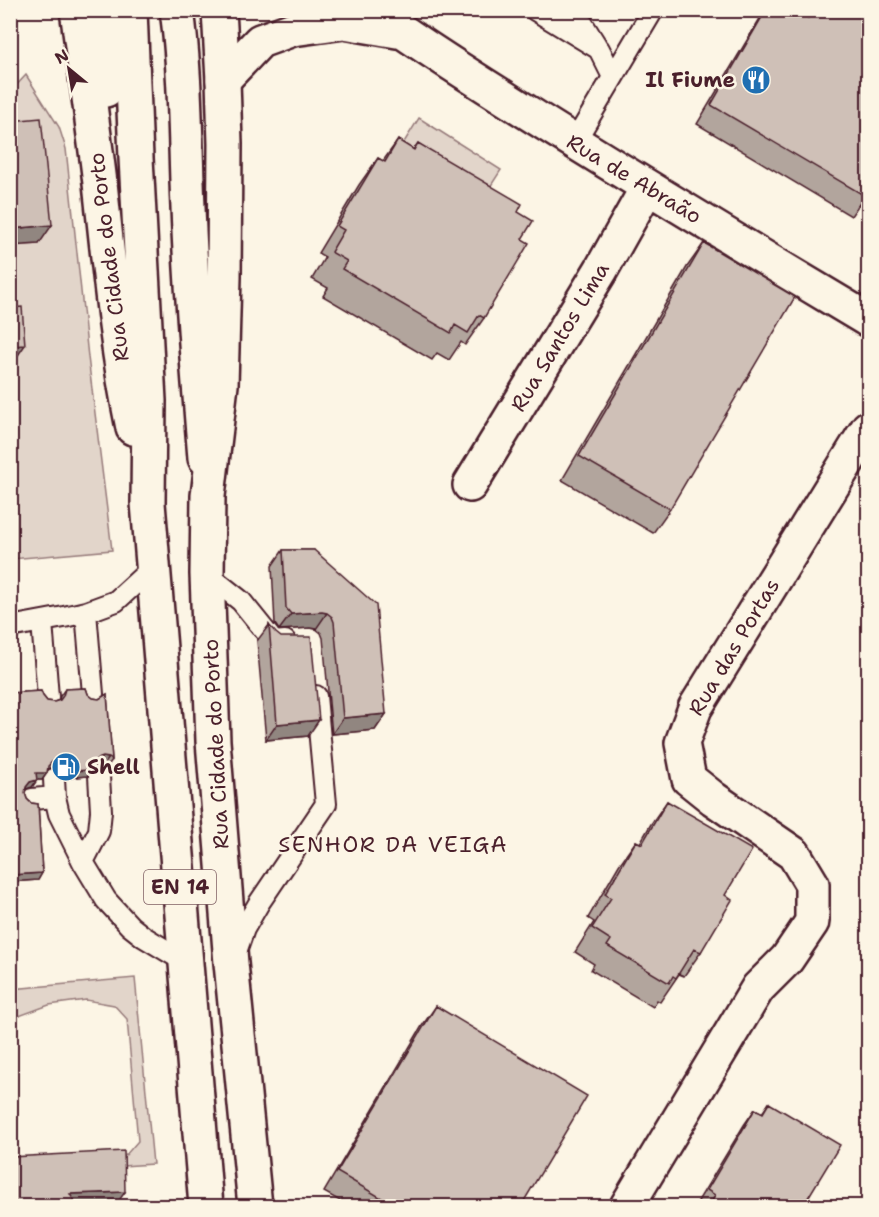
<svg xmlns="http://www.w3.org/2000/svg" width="879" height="1217" font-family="'Shantell Sans',sans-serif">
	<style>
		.green { fill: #e2d5ca; stroke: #967a7a; stroke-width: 1.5 }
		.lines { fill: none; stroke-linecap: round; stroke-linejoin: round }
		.lane-casing { stroke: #4a1f2b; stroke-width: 24 }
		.street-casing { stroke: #4a1f2b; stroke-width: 38 }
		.secondary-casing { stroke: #4a1f2b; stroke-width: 38 }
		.primary-casing { stroke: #4a1f2b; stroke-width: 38 }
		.lane { stroke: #fcf5e5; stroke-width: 20 }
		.street { stroke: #fcf5e5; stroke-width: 33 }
		.secondary { stroke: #fcf5e5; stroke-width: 33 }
		.primary { stroke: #fcf5e5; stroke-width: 33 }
		.wall { fill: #b2a59d; stroke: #4a1f2b; stroke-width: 1.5 }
		.shaded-wall { fill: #918680; stroke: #4a1f2b; stroke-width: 1.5 }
		.building { fill: #cfc0b7; stroke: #4a1f2b; stroke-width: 1.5 }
		.labels { text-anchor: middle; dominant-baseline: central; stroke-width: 5; stroke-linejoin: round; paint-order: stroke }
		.shield { fill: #fcf5e5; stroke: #7f5f63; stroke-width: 1.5 }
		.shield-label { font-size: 20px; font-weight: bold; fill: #4a1f2b }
		.poi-label { font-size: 21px; font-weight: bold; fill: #4a1f2b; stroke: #fcf5e5; text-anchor: end }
		.street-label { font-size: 21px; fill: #4a1f2b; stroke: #fcf5e5 }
		.neighbourhood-label { font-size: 22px; letter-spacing: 1.5px; fill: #4a1f2b; stroke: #fcf5e5 }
	</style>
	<rect width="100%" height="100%" fill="#fcf5e5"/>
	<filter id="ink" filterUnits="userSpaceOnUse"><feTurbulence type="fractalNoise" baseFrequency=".0167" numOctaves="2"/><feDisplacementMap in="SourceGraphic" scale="12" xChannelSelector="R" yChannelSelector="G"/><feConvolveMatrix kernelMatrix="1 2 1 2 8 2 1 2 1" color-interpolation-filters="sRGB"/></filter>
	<g filter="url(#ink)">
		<!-- green -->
		<path class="green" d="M26 75 59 127 66 149 88 357 112 550 11 559 10 364 12 363 10 347 11 246 39 244 11 139V94L13 89Z
			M419 118 501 170 483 198 401 147Z
			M135 978 153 1164 106 1167 125 1156 138 1141 127 1019 114 1005 86 1000 49 1005 16 1017 11 1030V989Z"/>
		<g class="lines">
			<!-- lane casing -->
			<g class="lane-casing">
				<path id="lane" d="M535 10 599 49 613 77
					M572 10 576 13 596 45
					M574 143 653 10
					M207 574 241 601 274 642 285 641
					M86 612 93 694
					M42 622 48 697
					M10 627 64 617 86 612 116 601 153 567
					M54 779 55 797 59 814 83 862 106 900 130 926 144 937 187 963
					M32 799 55 797
					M83 862 99 831 101 811 99 776
					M236 952 244 929 259 903 326 804 316 696"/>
			</g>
			<!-- street casing -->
			<g class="street-casing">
				<path id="street" d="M372 10C416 42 462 71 508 100 627 176 748 248 868 320
					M223 80 260 41 293 29 344 22 397 31
					M470 485 601 270 647 188
					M627 1206 758 988 787 959 812 922V884L794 854 714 799 689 779 682 743 695 708 868 428"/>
			</g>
			<!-- secondary casing -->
			<g class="secondary-casing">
				<path id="secondary" d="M177 10C186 75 185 141 188 207 191 291 198 374 205 458"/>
			</g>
			<!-- primary casing -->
			<g class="primary-casing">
				<path id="primary" d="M77 10C85 68 93 125 100 183 109 265 116 347 133 428
					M101 10 106 90 107 10
					M130 10 136 158 149 401 148 503 206 1206
					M219 10 223 80 225 144 224 277 221 385 208 496 207 574 213 741 231 963 255 1206"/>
			</g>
			<!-- lane -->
			<use href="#lane" class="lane"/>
			<!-- street -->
			<use href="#street" class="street"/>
			<!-- secondary -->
			<use href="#secondary" class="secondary"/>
			<!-- primary -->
			<use href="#primary" class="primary"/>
		</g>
		<!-- wall -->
		<path class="wall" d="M765 10H796L807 17 811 10H852L868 21V196L866 194 851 216 697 124Z
			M398 140 413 150 418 143 518 212 522 239 484 318 465 345 461 342 449 360 437 353 432 360 323 296 328 288 312 279 325 257 318 253 359 185 378 158 383 161Z
			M704 243 670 509 653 533 562 480 687 267Z
			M283 550H314L386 714 375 730 332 734 323 638 321 633 316 629 310 628 279 630 275 624 272 566Z
			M269 625 308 736 266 740 257 641Z
			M86 688 88 694 93 698 99 699 107 694 112 760 107 767 104 765 98 764 93 766 92 770 87 776 66 778 64 773 60 769 53 767 48 769 47 773 42 780H37L32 787 26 789 25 793 27 799 31 803 38 804 42 873 38 880 10 882V693L41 691 43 696 47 701 54 702 59 700 60 696 65 689Z
			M667 801 725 895 701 952 684 976 679 974 660 1002 657 1000 653 1007 591 970 594 964 575 952 594 922 588 918 619 865 636 841 640 843 651 824Z
			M436 1006 521 1206H349L324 1192 422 1026Z
			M769 1103 803 1206H695L744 1125 755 1109 762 1113Z"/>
		<!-- shaded-wall -->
		<path class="shaded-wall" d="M52 225 39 244 10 246V229Z
			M25 345 12 364H10V346Z
			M322 612 327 613 316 629 310 628 279 630 291 614Z
			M386 714 375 730 332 734 343 718Z
			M319 720 308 736 266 740 277 724Z
			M103 757 109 758 104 765 98 764 93 766 92 770 87 776 66 778 71 771 93 763 98 759Z
			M58 760 65 762 60 769 53 767 47 769V773L42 780H31L36 773 52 762Z
			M37 780 32 787 26 789V787L30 782Z
			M42 873 38 880 10 882V875Z
			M125 1192 115 1206H61L70 1194Z"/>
		<!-- building -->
		<path class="building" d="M766 10H796L808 18 813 10H852L868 21V190L865 196 711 105Z
			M41 118 52 225 10 229V121Z
			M398 140 414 150 418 143 522 204 518 212 533 221 522 239 529 243 484 318 479 315 468 333 455 325 451 333 342 269 347 261 331 252 344 230 337 226 378 158 385 162Z
			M704 243 795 297 670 509 579 456Z
			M22 307 25 345 10 346V308Z
			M283 550H314L376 605 386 714 343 718 334 622 332 617 327 613 322 612 291 614 286 608Z
			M269 625 276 633 281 637H311L319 720 277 724Z
			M86 688 88 694 93 698 99 699 107 694 112 760 109 758 103 757 98 759 93 763 92 770 71 771 69 766 65 762 58 760 52 762 48 766 47 773H36L37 780 30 782 26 787 25 793 27 799 31 803 38 804 42 873 10 875V693L41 691 43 696 47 701 54 702 60 700 63 696 65 689Z
			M667 801 752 850 725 895 732 900 701 952 694 949 676 978 673 976 669 983 607 946 611 940 592 928 611 898 605 894 636 841 642 844Z
			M436 1006 587 1096 521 1206H395L337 1172Z
			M769 1103 840 1145 803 1206H712L710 1205 715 1195 707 1190 755 1109 763 1113Z
			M124 1151 125 1192 70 1194 77 1206H10V1157Z"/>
	</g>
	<!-- icons -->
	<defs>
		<g id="restaurant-disc" transform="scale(1.5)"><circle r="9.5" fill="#1f6fb2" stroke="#fcf5e5"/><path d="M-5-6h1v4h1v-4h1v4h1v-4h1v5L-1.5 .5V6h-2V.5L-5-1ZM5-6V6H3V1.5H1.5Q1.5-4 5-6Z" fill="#fff"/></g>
		<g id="fuel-disc" transform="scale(1.5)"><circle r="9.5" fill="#1f6fb2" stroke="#fcf5e5"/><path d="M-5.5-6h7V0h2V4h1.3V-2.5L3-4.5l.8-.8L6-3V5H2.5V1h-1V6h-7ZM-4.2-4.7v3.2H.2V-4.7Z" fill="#fff"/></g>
	</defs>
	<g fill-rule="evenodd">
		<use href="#restaurant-disc" x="756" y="80"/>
		<use href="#fuel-disc" x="66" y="767"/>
	</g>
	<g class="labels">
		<!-- shield labels -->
		<rect class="shield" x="144" y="870" width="72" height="34" rx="4.5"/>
		<g class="shield-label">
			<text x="180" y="887">EN 14</text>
		</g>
		<!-- poi labels -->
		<g class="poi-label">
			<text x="735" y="80">Il Fiume</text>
			<text x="87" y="767" text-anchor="start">Shell</text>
		</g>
		<!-- street labels -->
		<g class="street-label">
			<text transform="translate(634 179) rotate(31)">Rua de Abraão</text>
			<text transform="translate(109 257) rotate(-97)">Rua Cidade do Porto</text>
			<text transform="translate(560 337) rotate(-59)">Rua Santos Lima</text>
			<text transform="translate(734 647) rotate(-59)">Rua das Portas</text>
			<text transform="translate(216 744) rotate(-93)">Rua Cidade do Porto</text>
		</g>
		<!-- neighbourhood labels -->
		<g class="neighbourhood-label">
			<text x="393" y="844">SENHOR DA VEIGA</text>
		</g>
	</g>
	<!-- margin -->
	<rect width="879" height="1217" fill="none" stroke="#fcf5e5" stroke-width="36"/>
	<rect x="18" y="18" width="843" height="1181" fill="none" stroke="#4a1f2b" stroke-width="2" filter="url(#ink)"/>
	<!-- north arrow -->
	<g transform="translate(69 69) rotate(330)" stroke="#fcf5e5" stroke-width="4.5" paint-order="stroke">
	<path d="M0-4.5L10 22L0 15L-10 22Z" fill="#4a1f2b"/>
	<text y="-9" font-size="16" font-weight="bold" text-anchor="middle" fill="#4a1f2b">N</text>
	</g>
</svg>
